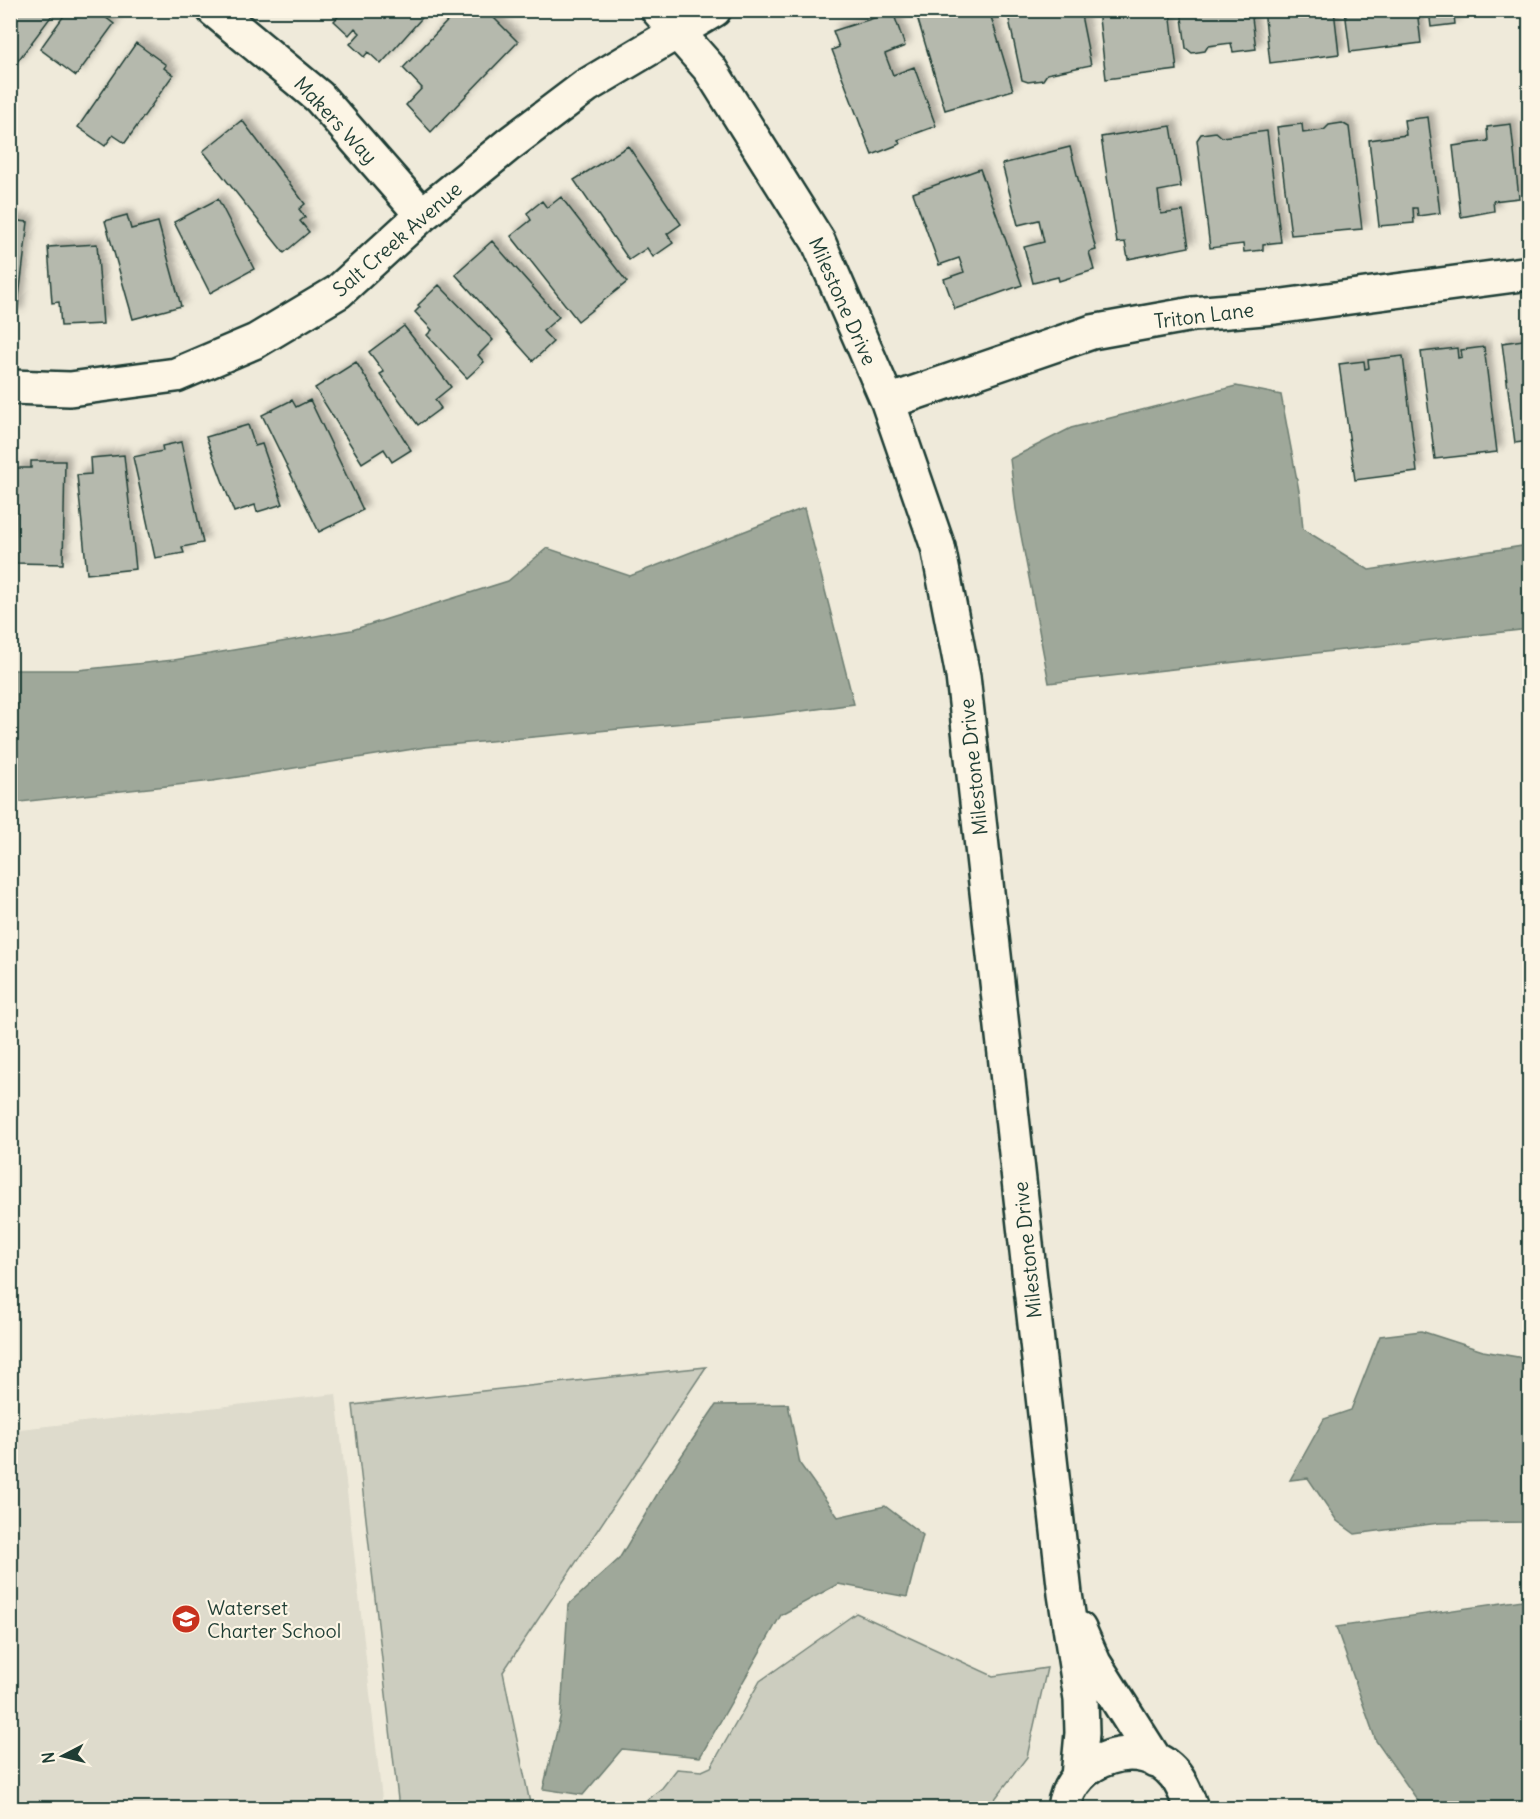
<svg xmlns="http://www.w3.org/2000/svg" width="1540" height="1819" font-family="Delius,sans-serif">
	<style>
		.built { fill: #dedbcc }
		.green { fill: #cccdbf; stroke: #76857a; stroke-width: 1.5 }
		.water { fill: #9fa89a; stroke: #6c7d71; stroke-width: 1.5 }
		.building { fill: #b5b9ad; stroke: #1f3d34; stroke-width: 1.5; filter: url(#shadow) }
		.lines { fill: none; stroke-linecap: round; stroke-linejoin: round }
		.minor-casing { stroke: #1f3d34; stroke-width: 38 }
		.minor { stroke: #fcf5e5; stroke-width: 33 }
		.labels { text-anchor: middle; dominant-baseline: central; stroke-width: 4.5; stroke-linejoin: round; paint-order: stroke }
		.street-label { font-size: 20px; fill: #1f3d34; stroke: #fcf5e5 }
		.poi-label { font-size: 20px; fill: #1f3d34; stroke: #fcf5e5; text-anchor: start }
	</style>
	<defs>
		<filter id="shadow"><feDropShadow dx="5.5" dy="-5.5" stdDeviation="3" flood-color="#0004"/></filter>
	</defs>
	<rect width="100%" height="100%" fill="#efeada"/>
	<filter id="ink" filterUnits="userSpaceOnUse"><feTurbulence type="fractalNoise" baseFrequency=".0167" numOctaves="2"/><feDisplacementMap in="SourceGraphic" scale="12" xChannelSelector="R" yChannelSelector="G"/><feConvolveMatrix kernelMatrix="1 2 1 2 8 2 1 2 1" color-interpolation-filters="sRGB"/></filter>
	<g filter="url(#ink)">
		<!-- built -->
		<path class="built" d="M336 1394 383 1808H11V1430Z"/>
		<!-- green -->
		<path class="green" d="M706 1367 503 1672 531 1808H399L353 1405Z
			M856 1613 993 1676 1047 1668 1027 1757 988 1808H636L662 1788 677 1769 702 1771 711 1767 760 1681Z"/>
		<!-- water -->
		<path class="water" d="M1236 386 1281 395 1300 496 1303 529 1369 570 1529 545V629L1049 683 1016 509 1010 459 1071 428Z
			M804 508 854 704 772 715 426 747 213 781 11 803V670H78L174 660 352 630 508 581 547 548 630 576Z
			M1421 1331 1483 1351 1529 1359V1522L1439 1523 1355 1534 1337 1521 1308 1478 1290 1480 1324 1419 1351 1410 1380 1336Z
			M788 1404 800 1464 838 1517 885 1506 923 1535 907 1597 838 1584 781 1615 700 1757 622 1749 583 1795 543 1789 561 1714 568 1605 619 1559 668 1476 716 1405Z
			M1529 1599V1808H1423L1376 1741 1336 1627Z"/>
		<!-- building -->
		<path class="building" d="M10 10H48L53 14 14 66 10 63Z
			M68 10H96L114 24 76 76 40 49Z
			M344 10H429L381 64 368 52 364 57 350 44 360 33 355 28 349 35 334 21Z
			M458 10H486L518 42 431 132 406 105 422 88 403 68Z
			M915 10H989L1013 90 945 110Z
			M1007 10H1080L1091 65 1047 74 1043 80 1028 82 1022 80Z
			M1098 10H1170L1177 70 1106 79Z
			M1181 10H1251L1256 49 1233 52 1231 43 1208 46 1205 51 1192 53 1186 48Z
			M1264 10H1334L1339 54 1270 63Z
			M1345 10H1417L1421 43 1350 52Z
			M1429 10H1498L1495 14 1481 17 1477 12 1454 15 1455 24 1431 27Z
			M893 12 905 46 885 54 893 75 914 67 936 126 898 140 900 144 872 155 832 50 839 47 833 31Z
			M136 43 166 65 164 68 173 75 125 143 113 135 105 146 78 127Z
			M1428 117 1440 213 1418 216 1417 208H1413L1414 223 1379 226 1369 140 1406 135 1404 120Z
			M242 120 305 204 299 209 305 217 300 221 309 232 284 253 203 151Z
			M1342 123 1349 127 1362 229 1291 235 1277 127 1302 124 1303 133 1324 130 1329 125Z
			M1511 124 1519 198 1493 201 1494 211 1461 217 1453 146 1488 141 1487 127Z
			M1171 126 1181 187 1158 191 1161 214 1183 211 1189 247 1128 259 1125 242 1117 243 1101 137Z
			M1267 131 1281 242 1263 244V250L1244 252 1243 244 1210 248 1197 140 1201 134 1216 132 1222 137Z
			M628 146 681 224 667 234 673 243 653 257 647 248 629 260 574 180Z
			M1070 147 1096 250 1089 252 1094 270 1059 281 1058 277 1033 283 1024 247 1044 242 1039 220 1018 225 1002 164Z
			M980 169 1022 285 955 309 944 279 964 272 959 258 939 265 913 193Z
			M561 197 627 282 578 321 511 236 531 220 527 213 542 201 547 208Z
			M218 199 254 269 210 293 174 222Z
			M127 215 131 229 158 222 181 306 133 319 105 221Z
			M10 220 28 222 17 314 10 313Z
			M492 241 559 317 543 331 553 342 533 361 455 274Z
			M97 244 103 324 61 326 59 302 52 303 48 247Z
			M439 285 493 340 478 355 484 362 467 378 427 335 432 330 415 312 420 307 418 305Z
			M404 326 451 387 435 400 441 408 418 425 380 374 384 372 369 352Z
			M1530 339V441L1515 443 1502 343Z
			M1484 347 1497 452 1435 459 1421 352 1457 348 1458 358 1462 357 1461 350Z
			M1403 356 1417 472 1355 480 1339 364 1364 361 1365 369 1369 368 1368 360Z
			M356 362 411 450 392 462 384 449 362 463 315 388Z
			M292 400 296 407 310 400 363 510 319 532 262 415Z
			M248 425 255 446 262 444 283 504 257 512 255 505 234 512 206 437Z
			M181 442 203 543 182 547 184 553 155 558 133 457 163 451 162 446Z
			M124 455 136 569 87 574 77 475 91 474 90 458Z
			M31 461H65L63 564 15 563 16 468H31Z"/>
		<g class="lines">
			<!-- minor casing -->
			<g class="minor-casing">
				<path id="minor" d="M214 10 319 97 422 215
					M658 10 710 69 818 241 888 402 938 547 963 676 1065 1594 1081 1699 1082 1733 1078 1777
					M10 387 70 389 176 375 256 341 338 292 422 215 508 145 586 86 714 10
					M888 402 1092 332 1193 314 1275 307 1530 273
					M1079 1629 1094 1663 1156 1761
					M1064 1808C1070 1758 1142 1734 1175 1775 1183 1785 1187 1796 1191 1808"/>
			</g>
			<!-- minor -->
			<use href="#minor" class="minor"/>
		</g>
	</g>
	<!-- icons -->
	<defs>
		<g id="school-disc" transform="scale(1.5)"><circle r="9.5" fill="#c8321e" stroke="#fcf5e5"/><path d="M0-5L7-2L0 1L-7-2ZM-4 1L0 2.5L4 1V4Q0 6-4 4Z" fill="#fff"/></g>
	</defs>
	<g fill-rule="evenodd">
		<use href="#school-disc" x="186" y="1619"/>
	</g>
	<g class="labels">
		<!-- street labels -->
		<g class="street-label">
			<text transform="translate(336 120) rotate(47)">Makers Way</text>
			<text transform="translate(397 239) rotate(-41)">Salt Creek Avenue</text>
			<text transform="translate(843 301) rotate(66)">Milestone Drive</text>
			<text transform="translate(1204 315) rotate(-7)">Triton Lane</text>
			<text transform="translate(973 767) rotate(-96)">Milestone Drive</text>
			<text transform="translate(1027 1250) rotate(-96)">Milestone Drive</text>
		</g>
		<!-- poi labels -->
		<g class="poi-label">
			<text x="207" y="1607">Waterset<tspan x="207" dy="23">Charter School</tspan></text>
		</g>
	</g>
	<!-- margin -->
	<rect width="1540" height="1819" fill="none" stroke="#fcf5e5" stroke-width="36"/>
	<rect x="18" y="18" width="1504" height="1783" fill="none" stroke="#1f3d34" stroke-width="2" filter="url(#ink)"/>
	<!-- north arrow -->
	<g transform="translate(63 1756) rotate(263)" stroke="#fcf5e5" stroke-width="4.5" paint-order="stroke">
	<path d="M0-4.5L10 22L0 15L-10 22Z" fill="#1f3d34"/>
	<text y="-9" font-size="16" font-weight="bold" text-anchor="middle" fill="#1f3d34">N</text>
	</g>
</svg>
